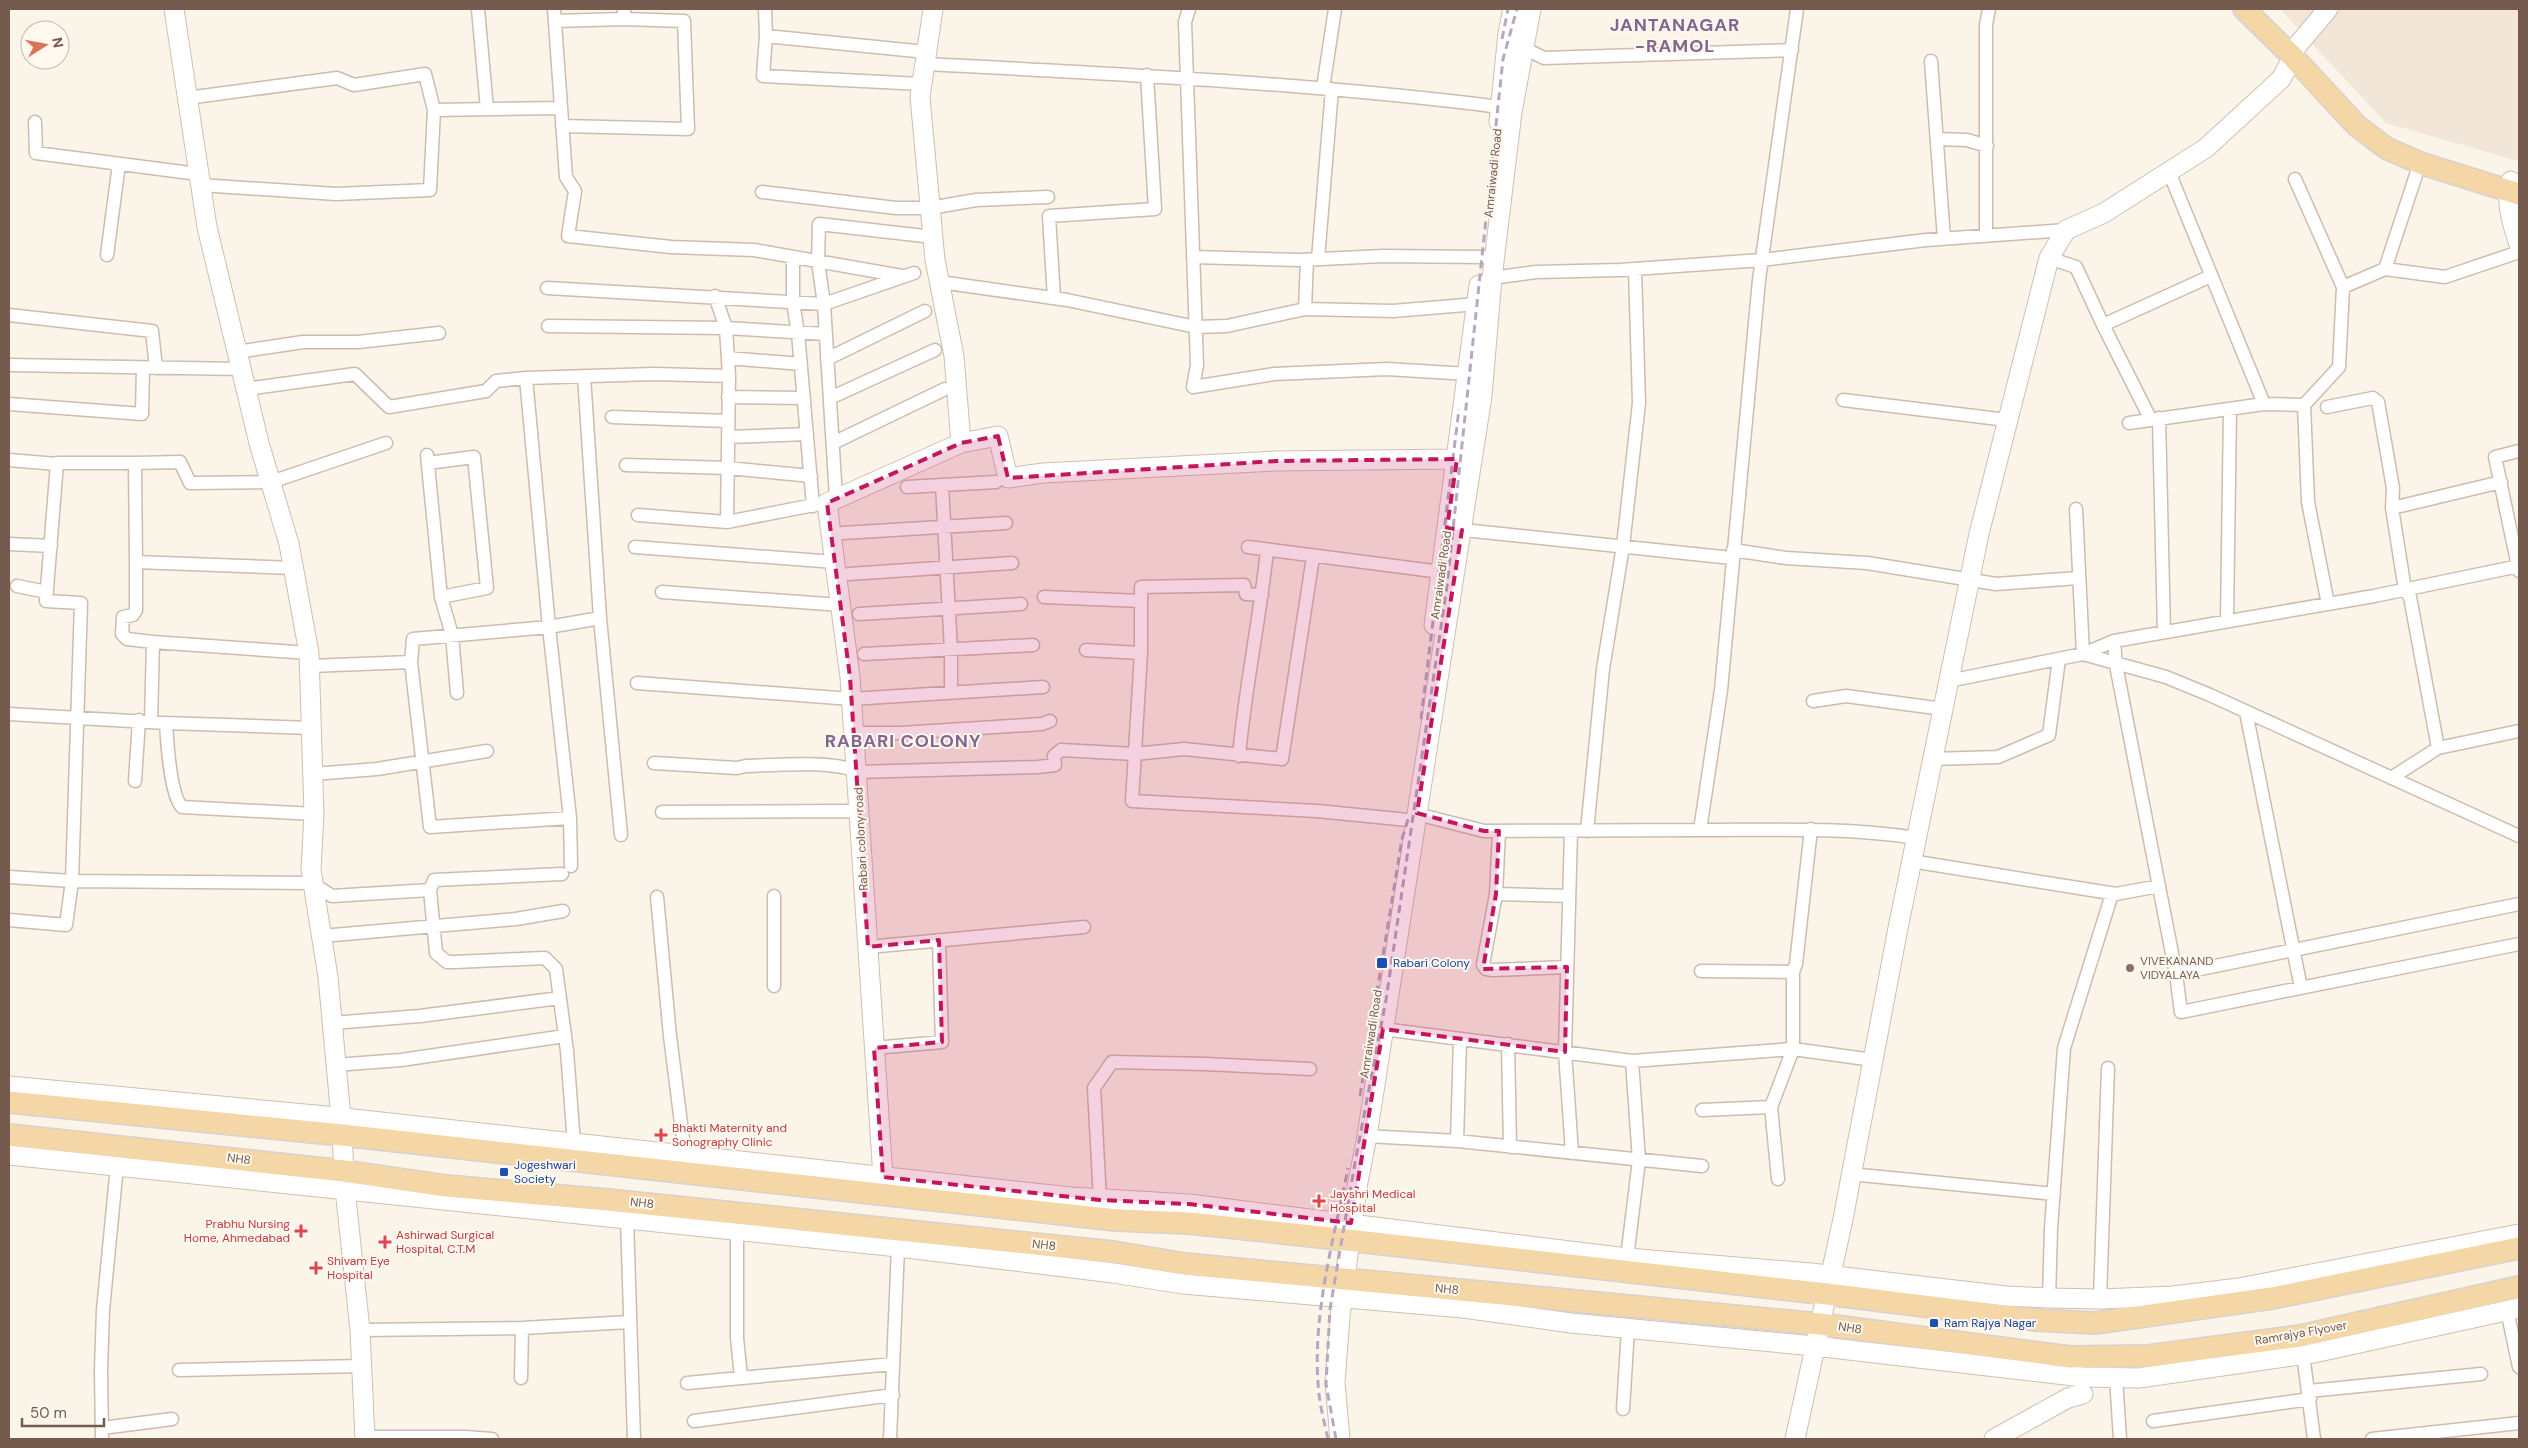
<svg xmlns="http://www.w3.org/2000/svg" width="2528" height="1448" font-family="'DM Sans',sans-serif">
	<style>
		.residential { fill: #f2e6d8 }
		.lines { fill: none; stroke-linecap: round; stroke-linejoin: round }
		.street-casing { stroke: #cdbcaf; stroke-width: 15 }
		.secondary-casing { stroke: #d1beb0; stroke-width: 21 }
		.primary-casing { stroke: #d8d1cd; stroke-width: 24 }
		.street { stroke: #fff; stroke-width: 12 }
		.secondary { stroke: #fff; stroke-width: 19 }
		.primary { stroke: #f5d6a6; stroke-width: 21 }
		.rail { stroke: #b7a7c5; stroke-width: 3; stroke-dasharray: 8 5; stroke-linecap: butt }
		.marked { fill: #c2185b; fill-opacity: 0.2; stroke: #c2185b; stroke-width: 4; stroke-dasharray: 10 6; stroke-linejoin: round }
		.transit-dot { fill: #1a4fb4; stroke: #fef8ef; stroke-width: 2 }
		.education-dot { fill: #8d6e63; stroke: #fef8ef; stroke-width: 2 }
		.health-dot { fill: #e0444e; stroke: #fef8ef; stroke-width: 2 }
		.labels { text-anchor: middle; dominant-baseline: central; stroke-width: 4; stroke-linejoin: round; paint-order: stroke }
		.street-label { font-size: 12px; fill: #745b4e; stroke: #fef8ef }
		.education-label { font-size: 12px; fill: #785e54; stroke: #fef8ef; text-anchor: start }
		.transit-label { font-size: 12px; fill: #164399; stroke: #fef8ef; text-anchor: start }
		.health-label { font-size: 12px; fill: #be3a42; stroke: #fef8ef; text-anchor: start }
		.district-label { font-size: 18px; font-weight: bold; letter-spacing: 1px; fill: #816690; stroke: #fef8ef }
	</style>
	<rect width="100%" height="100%" fill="#fbf4e9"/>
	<!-- residential -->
	<path class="residential" d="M2280 9H2519V161L2386 123Z"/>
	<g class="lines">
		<!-- street casing -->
		<g class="street-casing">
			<path id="street" d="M478 9 487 109
				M554 9 566 177 575 191 568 236 671 247 754 250 902 276
				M765 9 766 36
				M1189 9 1185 22 1197 365 1193 387 1274 374 1387 369 1468 374
				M555 21 624 19V9
				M1522 47 1544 58 1792 50
				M1931 61 1944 239
				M925 64C1117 74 1309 83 1500 107
				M922 84 763 76 766 36 926 52
				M1323 88 1335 9
				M187 98 337 78 354 85 425 74 434 110 561 108
				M35 122 36 153 198 174
				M562 126 688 129 684 21 624 19
				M1937 139 1967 140 1987 146
				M2169 172 2264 404 2304 405 2308 502 2328 604
				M2295 179 2343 287
				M200 185 336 194 430 190 434 110
				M762 192 896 208H930L976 200 1048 197
				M1986 236V25L1989 9
				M107 255 119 164
				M793 257V302L798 333 813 506
				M1193 257 1300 260 1383 256 1483 257
				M2049 258 2076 267 2103 325 2211 276
				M1318 259 1332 89
				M2385 269 2445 277 2519 252
				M1492 278 1536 272 1620 270 1762 260 1926 240 2066 230
				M940 282 1067 300 1196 327 1227 326 1305 309 1307 260
				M547 288 824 304 914 273
				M1054 298 1049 216 1155 209 1147 75
				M1305 309 1393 311 1477 304
				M9 315 152 331 156 368
				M2103 325 2151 420
				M548 326 726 328 715 296
				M237 352 303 342H358L439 333
				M728 358 801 364
				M827 359 925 311
				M9 365 241 369
				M729 376 726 328 826 334
				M246 389 355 374 389 407 486 391 496 381 526 378
				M728 397 804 398
				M830 398 935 350
				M1843 400 2007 420
				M9 404 142 414 143 368
				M2304 405 2339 367 2343 287 2385 269 2420 163
				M2327 407 2373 398 2378 402 2393 488 2392 508 2405 590 2410 597 2438 748
				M612 417 728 421
				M2159 418 2164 632
				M2129 423 2264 404
				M728 437 807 434
				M833 443 945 389
				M2519 451 2495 457 2519 571
				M427 455 441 597 452 635 457 693
				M9 460 57 464
				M428 463 474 457 487 588 441 597
				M626 465 728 468 811 476
				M942 485 951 650V693
				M907 487 996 482
				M836 498 824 304 818 262 819 224 933 237
				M2392 508 2501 482
				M2076 509 2083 654 2166 677 2210 695 2519 836
				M638 515 727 522 819 504
				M1454 529 1732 558
				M843 533 1006 523
				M9 544 51 546
				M635 547 835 562
				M1248 547 1441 572
				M1733 550 1786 558 1867 563 1996 584 2078 578
				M136 562V610L133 615 123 617 122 634 127 639 153 642
				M294 568 136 562 135 463 180 462 190 483 271 482 386 443
				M849 574 1012 563
				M17 586 47 592
				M662 592 841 605
				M1262 595 1246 594 1244 585 1141 587V653L1132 801 1317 811 1408 820
				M1044 597 1141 601
				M859 614 1021 604
				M600 618 621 835
				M2227 621 2230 409
				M2114 641 2116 665 2176 974 2181 1012 2519 944
				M1086 650 1141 653
				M864 654 1033 645
				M411 662 430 827 570 818
				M310 666 411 662 413 639 549 627 526 378 654 374 729 376 727 522
				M1948 681 2083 654 2114 641 2374 596 2519 566
				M637 683 851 699 1043 687
				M1813 701 1846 696 1943 709
				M2246 712 2301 988
				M9 714 166 723 311 728
				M151 722 153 642 309 653
				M166 723C167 740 170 795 182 807L314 814
				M853 733H901L1042 724 1050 721
				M1239 756C1245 687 1260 619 1267 550
				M1932 759 1998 757 2049 735 2059 659
				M654 763 737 768 746 766C773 765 835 760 858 772L1038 767 1055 765 1054 756 1061 750 1135 754 1184 749 1282 759 1313 557
				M313 774 377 769 487 751
				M2391 778 2438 748 2519 731
				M135 781 139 720
				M662 812 850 811 859 815
				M1417 814 1484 831 1700 830 1721 690 1759 280 1797 9
				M1700 830C1772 830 1845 827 1916 838
				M1499 831 1496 894 1483 965 1486 969 1493 970 1567 967
				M1571 831 1565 1052 1572 1153
				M1587 831 1603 669 1623 546 1639 403 1635 269
				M1911 861 2116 894 2159 886
				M571 866 570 818 549 627 600 618 584 376
				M562 874 434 880 430 890 436 953 447 962H454L545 958 556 969 567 1051 574 1144
				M9 877 72 881 81 603 46 601 57 463H135
				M1496 894 1569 896
				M657 897 670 1036 685 1155
				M9 920 66 925 72 881 312 883 332 896 430 890
				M322 936 516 919 563 911
				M868 947 1084 927
				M1701 971 1793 972
				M2176 974 2519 904
				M774 986V896
				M332 1023 420 1016 560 998
				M1383 1029 1632 1061 1793 1049V972L1796 964 1811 829
				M1508 1044 1510 1147
				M874 1048 942 1042 939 940
				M335 1065 401 1060 565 1036
				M1771 1107 1793 1049 1873 1060
				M1702 1110 1771 1107 1778 1179
				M1367 1136 1457 1141 1702 1166
				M1457 1141 1460 1040
				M1850 1174 2054 1194
				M1100 1200 1094 1088 1112 1062 1205 1064 1310 1069
				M627 1219 634 1439
				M737 1230V1338L741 1377
				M1627 1258 1639 1160 1632 1061
				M2049 1298 2051 1229 2064 1048 2112 894
				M2100 1299 2108 1068
				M2507 1310 2519 1367
				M360 1330 522 1328 630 1322
				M2303 1354 2314 1439
				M179 1370 361 1366
				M521 1378 522 1328
				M2116 1378 2120 1439
				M687 1383 893 1364
				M2309 1391 2481 1374
				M1623 1409 1628 1329
				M694 1421 893 1395
				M2153 1421 2310 1399
				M102 1428 172 1419
				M365 1437H465L492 1439
				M102 1439 101 1370 103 1310 117 1166
				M890 1439 898 1247
				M2372 1439 2519 1423"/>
		</g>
		<!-- secondary casing -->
		<g class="secondary-casing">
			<path id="secondary" d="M174 9 207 227 259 443 289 544 309 653 314 814 311 870 328 977 341 1118 345 1189 360 1330 365 1439
				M933 9 920 97 935 260 954 356 961 443
				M1499 122 1508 33 1513 9
				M2511 181C2505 201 2512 224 2519 244
				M1434 625 1479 285
				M9 1086 326 1116 1071 1197 1189 1204 1627 1258 1811 1273 2006 1296 2049 1298 2100 1299 2173 1296 2239 1288 2519 1234
				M9 1155 898 1247 1113 1273 1183 1284 1463 1308 1571 1323 1814 1346 2083 1377 2139 1378 2314 1353 2519 1308
				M883 1177 850 677 827 503 961 443 998 436 1008 478 1043 473 1276 461 1457 459
				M1340 1439 1335 1383 1340 1316 1357 1187 1367 1136 1482 396 1492 278 1512 112 1531 9
				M1795 1439 1843 1219 1898 928 1979 534 2049 258 2066 230 2104 213 2206 148 2281 79 2293 57 2296 47 2328 9
				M1994 1439 2068 1398 2083 1394"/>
		</g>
		<!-- primary casing -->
		<g class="primary-casing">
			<path id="primary" d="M2244 9 2293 57 2357 126 2386 148 2420 163 2519 194
				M9 1102 342 1135 1116 1220 1189 1223 1321 1237 1827 1294 2036 1320 2095 1323 2272 1298 2519 1248
				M9 1135 344 1171 446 1186 608 1200 1113 1252 1185 1264 1820 1324 2070 1357 2148 1356 2300 1336 2519 1287"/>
		</g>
		<!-- street -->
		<use href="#street" class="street"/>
		<!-- secondary -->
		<use href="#secondary" class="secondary"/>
		<!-- primary -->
		<use href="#primary" class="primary"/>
		<!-- rail -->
		<path class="rail" d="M1502 39 1508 9
			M1421 719 1459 409
			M1360 1096 1402 839 1409 816
			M1328 1439C1324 1421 1319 1402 1318 1383 1313 1311 1334 1238 1348 1168
			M1336 1439 1326 1384 1330 1309 1356 1157 1386 1000 1447 586 1503 59 1517 9"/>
	</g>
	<!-- marked area -->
	<path class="marked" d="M998 436 1008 478 1276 461 1457 459 1447 528 1462 530 1417 813 1484 831H1499L1496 894 1483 969 1567 967 1565 1052 1383 1029 1351 1223 1189 1204 1100 1200 883 1177 874 1048 942 1042 939 940 868 947 850 677 827 503 961 443Z"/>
	<!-- markers -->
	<g class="transit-dot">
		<rect x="1376" y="957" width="12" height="12" rx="2.5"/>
		<rect x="499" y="1167" width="10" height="10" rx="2.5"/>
		<rect x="1929" y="1318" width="10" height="10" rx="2.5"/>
	</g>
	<circle class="education-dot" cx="2130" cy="968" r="5"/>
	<g class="health-dot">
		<path d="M658.5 1127.5h5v5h5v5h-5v5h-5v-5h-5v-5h5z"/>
		<path d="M1316.5 1193.5h5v5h5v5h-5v5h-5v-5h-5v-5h5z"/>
		<path d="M298.5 1223.5h5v5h5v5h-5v5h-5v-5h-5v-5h5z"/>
		<path d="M382.5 1234.5h5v5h5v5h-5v5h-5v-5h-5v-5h5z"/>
		<path d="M313.5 1260.5h5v5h5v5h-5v5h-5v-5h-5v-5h5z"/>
	</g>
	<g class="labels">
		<!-- street labels -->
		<g class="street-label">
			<text transform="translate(1493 173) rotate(-84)">Amraiwadi Road</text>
			<text transform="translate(1441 575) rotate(-82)">Amraiwadi Road</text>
			<text transform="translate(861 839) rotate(-93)">Rabari colony road</text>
			<text transform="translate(1371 1034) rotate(-81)">Amraiwadi Road</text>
			<text transform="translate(239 1159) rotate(7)">NH8</text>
			<text transform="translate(642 1203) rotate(6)">NH8</text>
			<text transform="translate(1044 1245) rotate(6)">NH8</text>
			<text transform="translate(1447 1289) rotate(5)">NH8</text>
			<text transform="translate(1850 1328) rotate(8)">NH8</text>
			<text transform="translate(2301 1333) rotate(-10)">Ramrajya Flyover</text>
		</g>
		<!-- education labels -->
		<g class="education-label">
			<text x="2140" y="961">VIVEKANAND<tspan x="2140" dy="14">VIDYALAYA</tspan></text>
		</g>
		<!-- transit labels -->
		<g class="transit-label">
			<text x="1393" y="963">Rabari Colony</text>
			<text x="514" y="1165">Jogeshwari<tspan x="514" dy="14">Society</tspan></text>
			<text x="1944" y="1323">Ram Rajya Nagar</text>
		</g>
		<!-- health labels -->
		<g class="health-label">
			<text x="672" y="1128">Bhakti Maternity and<tspan x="672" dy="14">Sonography Clinic</tspan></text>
			<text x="1330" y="1194">Jayshri Medical<tspan x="1330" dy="14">Hospital</tspan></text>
			<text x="290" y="1224" text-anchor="end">Prabhu Nursing<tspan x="290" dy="14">Home, Ahmedabad</tspan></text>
			<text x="396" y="1235">Ashirwad Surgical<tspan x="396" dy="14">Hospital, C.T.M</tspan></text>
			<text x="327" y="1261">Shivam Eye<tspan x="327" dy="14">Hospital</tspan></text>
		</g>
		<!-- district labels -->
		<g class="district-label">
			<text x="1675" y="25">JANTANAGAR<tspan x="1675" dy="21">-RAMOL</tspan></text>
			<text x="903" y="741">RABARI COLONY</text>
		</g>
	</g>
	<!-- border -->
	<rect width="2528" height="1448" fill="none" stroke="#745b4e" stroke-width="20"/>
	<!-- north arrow -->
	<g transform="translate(45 45) rotate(79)"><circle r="24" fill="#fef8ef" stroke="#c7b9af"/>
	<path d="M0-4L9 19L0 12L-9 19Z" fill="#dc7357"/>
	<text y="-8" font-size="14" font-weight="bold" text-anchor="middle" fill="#745b4e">N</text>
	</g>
	<!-- scale -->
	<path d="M22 1418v8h82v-8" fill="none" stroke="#745b4e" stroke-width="2.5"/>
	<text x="30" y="1418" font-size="15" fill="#745b4e" stroke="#fef8ef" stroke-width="4" paint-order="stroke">50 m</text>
</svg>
